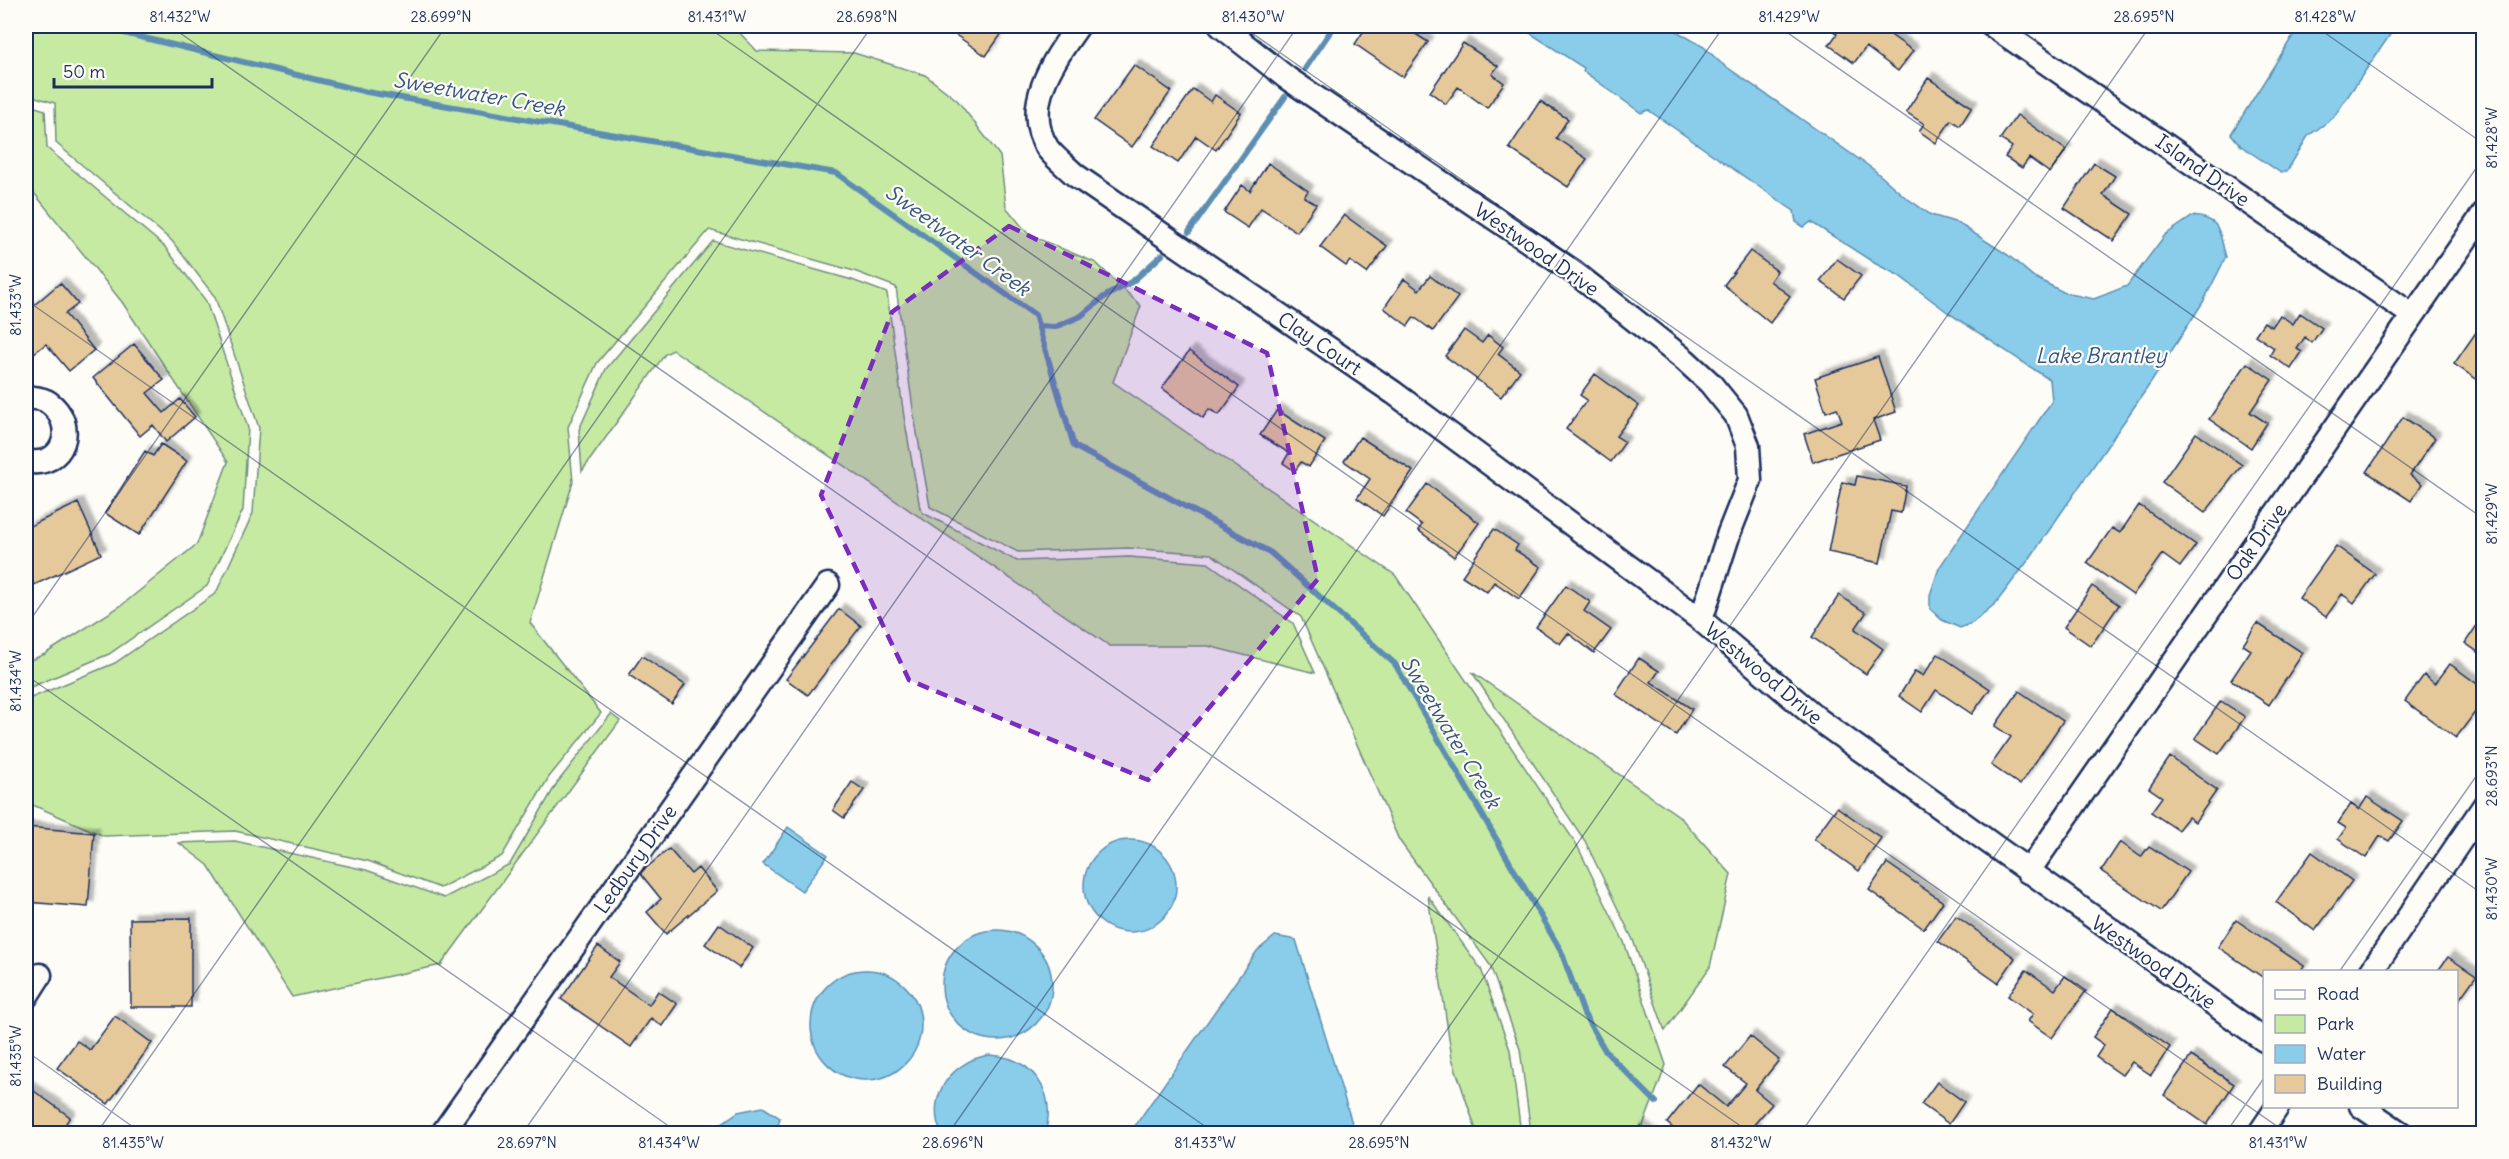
<svg xmlns="http://www.w3.org/2000/svg" width="2509" height="1159" font-family="Delius,sans-serif">
	<style>
		.green { fill: #c7eaa3; stroke: #718c80; stroke-width: 1.5 }
		.water { fill: #89cdea; stroke: #5d8eb2; stroke-width: 1.5 }
		.lines { fill: none; stroke-linecap: round; stroke-linejoin: round }
		.stream { stroke: #5d8eb2; stroke-width: 6 }
		.building { fill: #e6c99a; stroke: #1b2f5e; stroke-width: 1.5; filter: url(#shadow) }
		.minor-casing { stroke: #1b2f5e; stroke-width: 27 }
		.minor { stroke: #fdfcf7; stroke-width: 22 }
		.marked { fill: #7b2cbf; fill-opacity: 0.2; stroke: #7b2cbf; stroke-width: 4.5; stroke-dasharray: 12 8; stroke-linejoin: round }
		.ticks { fill: none; stroke: #1b2f5e; stroke-width: 1.5; stroke-opacity: 0.45 }
		.labels { text-anchor: middle; dominant-baseline: central; stroke-width: 4.5; stroke-linejoin: round; paint-order: stroke }
		.street-label { font-size: 20px; fill: #1b2f5e; stroke: #fdfcf7 }
		.water-label { font-size: 21px; font-style: italic; fill: #365681; stroke: #fdfcf7 }
		.neatline { fill: none; stroke: #1b2f5e; stroke-width: 2 }
		.ticks-label { font-size: 15px; text-anchor: middle; fill: #1b2f5e }
	</style>
	<defs>
		<filter id="shadow"><feDropShadow dx="5.5" dy="-5.5" stdDeviation="1.5" flood-color="#0004"/></filter>
	</defs>
	<rect width="100%" height="100%" fill="#fdfcf7"/>
	<filter id="ink" filterUnits="userSpaceOnUse"><feTurbulence type="fractalNoise" baseFrequency=".0167" numOctaves="2"/><feDisplacementMap in="SourceGraphic" scale="12" xChannelSelector="R" yChannelSelector="G"/><feConvolveMatrix kernelMatrix="1 2 1 2 8 2 1 2 1" color-interpolation-filters="sRGB"/></filter>
	<g filter="url(#ink)">
		<!-- green -->
		<path class="green" d="M26 26H733L757 51 854 53 925 75 957 100 1000 156 1006 207 1029 235 1096 263 1141 306 1113 382 1395 575 1577 845 1624 942 1666 1065 1641 1131 1531 1133 1520 1049 1490 965 1399 840 1301 617 1211 554 1128 548 1018 552 930 507 914 416 896 287 854 271 709 230 597 363 568 427 573 482 530 623 601 713 549 777 502 856 440 888 368 861 235 831 104 836 26 802V700L115 663 216 593 253 513 259 428 215 297 172 241 56 143 55 103 26 94Z
			M26 104 45 110 47 148 165 247 206 301 248 428 243 510 207 586 109 654 26 689V662L45 654 122 605 197 544 228 462 122 302 26 183Z
			M713 241 852 280 887 293 904 417 920 508 923 513 1017 561 1129 557 1208 563 1293 623 1315 673 1208 646H1110L673 350 665 354 582 471 579 430 606 369Z
			M1472 672 1679 816 1731 874 1710 967 1665 1031 1633 940 1585 841Z
			M611 714 620 721 441 965 292 997 208 865 179 843 235 841 366 870 444 898 510 864 557 783Z
			M1428 896 1481 969 1510 1050 1521 1133H1477L1452 1058Z"/>
		<!-- water -->
		<path class="water" d="M1519 26H1668L1704 47 1721 63 1873 169 1904 196 1931 215 1958 223 2008 255 2034 277 2065 293 2094 299 2127 286 2165 235 2193 216C2223 219 2218 232 2226 257L2203 302 2152 381 2030 558 1996 603 1972 623 1960 628 1942 620 1930 609V595L1939 568 2052 401 2050 380 1950 314 1898 275 1876 264 1811 222 1804 227 1796 222 1794 211 1648 110 1641 113 1583 71 1584 68Z
			M2299 26H2396L2333 118 2308 136 2287 171 2281 173 2241 146 2231 134Z
			M788 827 828 855 802 891 763 864Z
			M1084 886a46 46 0 1 1 92 0a46 46 0 1 1-92 0Z
			M942 985a55 55 0 1 1 110 0a55 55 0 1 1-110 0Z
			M1275 936 1296 940 1355 1133H1130L1257 951Z
			M811 1025a55 55 0 1 1 110 0a55 55 0 1 1-110 0Z
			M989 1055C1033 1057 1057 1092 1045 1133H941C925 1096 952 1061 989 1055Z
			M763 1107 780 1118 776 1133H708L738 1112Z"/>
		<g class="lines">
			<!-- stream -->
			<path class="stream" d="M95 26 367 92 836 173 1035 315 1074 446 1271 553 1395 664 1561 951 1584 1014 1606 1052 1656 1102
				M1305 69 1334 26
				M1189 232 1285 97
				M1038 326 1055 327 1081 316 1104 297 1133 281 1162 255"/>
		</g>
		<!-- building -->
		<path class="building" d="M950 26H1007L986 56 947 29Z
			M1367 26H1403L1428 42 1403 77 1355 44Z
			M1833 26H1878L1913 51 1898 71 1866 47 1854 63 1829 45 1837 34 1831 29Z
			M1463 43 1498 66 1492 74 1504 83 1487 108 1458 87 1446 104 1430 92Z
			M1134 65 1171 91 1132 147 1094 120Z
			M1928 78 1972 107 1960 126 1951 120 1936 143 1919 131 1924 124 1906 112Z
			M1193 89 1211 102 1215 95 1241 113 1216 150 1196 136 1178 163 1153 146Z
			M1540 101 1568 119 1556 138 1587 159 1568 187 1509 148Z
			M2017 115 2066 150 2050 173 2029 158 2022 168 2005 157 2012 147 2000 139Z
			M1268 163 1308 191 1304 197 1316 204 1297 232 1261 208 1248 228 1224 212 1242 185 1250 191Z
			M2094 163 2115 176 2103 195 2132 214 2114 241 2064 208Z
			M1344 215 1387 246 1367 273 1350 261 1346 266 1320 247Z
			M1750 251 1777 271 1770 281 1790 296 1770 323 1724 285Z
			M1837 259 1861 276 1844 298 1820 281Z
			M1430 276 1458 297 1433 331 1414 317 1408 326 1384 308 1404 279 1419 290Z
			M60 283 78 304 65 314 94 350 69 371 46 344 26 359V312Z
			M2300 313 2322 328 2312 343 2305 337 2297 349 2302 352 2291 369 2270 355 2274 348 2255 335 2264 322 2272 327 2280 315 2293 324Z
			M2484 321V384L2454 364Z
			M1464 330 1482 343 1488 335 1503 347 1498 354 1520 371 1501 397 1445 356Z
			M134 344 164 380 147 393 164 413 180 399 195 417 166 442 153 425 140 436 93 378Z
			M1189 351 1239 387 1219 415 1209 409 1203 418 1162 388Z
			M1878 357 1896 412 1873 420 1880 440 1813 462 1804 434 1842 421 1837 408 1826 412 1815 378Z
			M2247 363 2272 380 2250 412 2267 423 2251 448 2209 419Z
			M1595 374 1639 406 1616 436 1625 442 1611 462 1566 429 1587 400 1580 395Z
			M1277 410 1325 441 1309 467 1301 462 1295 471 1283 463 1289 453 1260 435Z
			M2403 417 2435 438 2410 475 2422 484 2411 501 2367 472Z
			M2196 433 2242 465 2205 513 2162 482Z
			M1360 437 1413 471 1383 516 1357 498 1370 479 1344 461Z
			M161 444 187 461 139 535 105 513 145 451 153 456Z
			M1857 476 1906 486 1901 513 1891 511 1880 563 1828 552 1842 482 1855 485Z
			M1427 484 1479 523 1454 557 1418 530 1422 525 1406 513Z
			M78 503 101 554 34 585 26 566V528Z
			M2139 505 2196 545 2180 567 2162 554 2133 595 2087 563 2112 528 2120 533Z
			M1494 529 1518 545 1515 550 1541 567 1519 599 1494 582 1487 592 1462 576Z
			M2336 546 2375 574 2354 603 2342 594 2326 617 2299 598Z
			M1566 585 1590 602 1584 611 1611 630 1594 653 1568 633 1560 644 1536 627Z
			M2092 586 2119 605 2091 646 2064 627Z
			M1839 595 1866 613 1855 629 1883 649 1866 674 1812 637Z
			M839 609 861 626 808 695 786 679Z
			M2484 615V656L2465 643Z
			M2257 623 2303 653 2269 705 2231 680 2251 650 2243 645Z
			M1938 654 1990 689 1972 714 1936 690 1922 712 1899 696 1915 671 1923 676Z
			M642 656 685 685 672 704 629 675Z
			M1639 658 1659 671 1651 682 1692 709 1676 735 1615 694Z
			M2450 664 2484 689V700L2456 738 2405 701 2424 675 2435 684Z
			M2019 691 2063 721 2020 785 1991 765 2011 737 1995 726Z
			M2221 701 2245 717 2219 754 2195 738Z
			M2170 757 2217 790 2195 822 2188 817 2178 830 2151 812 2162 797 2149 788Z
			M852 782 864 790 844 818 833 810Z
			M2367 797 2403 821 2389 841 2380 836 2366 858 2338 839 2346 828 2338 823 2351 804 2359 810Z
			M1837 807 1881 838 1859 871 1814 839Z
			M26 827 94 833 88 907 26 902Z
			M2120 842 2141 857 2149 846 2188 872 2161 911 2101 871Z
			M669 849 691 874 698 868 717 891 666 934 647 912 661 899 640 873Z
			M2312 852 2352 881 2315 931 2276 902Z
			M1887 863 1943 902 1924 929 1869 890Z
			M1956 916 2015 958 1998 983 1938 941Z
			M191 918V1007H131L130 919Z
			M2236 920 2304 966 2300 972H2264V978L2218 947Z
			M719 924 753 948 739 968 705 944Z
			M598 946 620 962 609 977 649 1005 658 991 677 1004 662 1026 651 1018 631 1047 561 999Z
			M2448 957 2476 976 2456 1004V972H2437Z
			M2026 970 2055 990 2065 976 2086 991 2052 1038 2028 1021 2033 1014 2008 996Z
			M2113 1008 2170 1047 2151 1075 2132 1062 2122 1075 2096 1057 2104 1045 2093 1037Z
			M115 1016 152 1043 108 1104 57 1068 77 1041 90 1050Z
			M1750 1036 1779 1060 1755 1090 1772 1104 1752 1127 1760 1134H1680L1667 1123 1698 1084 1726 1107 1746 1083 1725 1067Z
			M2191 1056 2234 1084 2207 1125 2164 1095Z
			M1937 1082 1964 1102 1949 1124 1921 1104Z
			M27 1086 70 1117 59 1134H26Z
			M1640 1126 1650 1134H1634Z"/>
		<g class="lines">
			<!-- minor casing -->
			<g class="minor-casing">
				<path id="minor" d="M1078 26C1054 60 1020 107 1048 149 1055 158 1067 167 1075 175L1394 393 1701 620 1819 720 2264 1040
					M1221 26 1287 78 1574 272 1685 360 1710 383 1736 415 1748 446 1750 480 1729 533 1701 620
					M1993 26 2412 315
					M26 397C32 398 43 398 48 402 79 424 64 470 26 461
					M2028 872 2484 213
					M2371 972 2484 806
					M26 997 40 975
					M2361 1106 2402 1134
					M442 1134 828 585
					M2259 1134 2278 1106"/>
			</g>
			<!-- minor -->
			<use href="#minor" class="minor"/>
		</g>
	</g>
	<!-- marked area -->
	<path class="marked" d="M1009 226 1267 353 1318 579 1148 780 909 680 821 495 892 312Z"/>
	<!-- ticks -->
	<path class="ticks" d="M170 26 1752 1134M706 26 2288 1134M1242 26 2484 895M1778 26 2484 519M2315 26 2484 144M26 300 1216 1134M26 626 446 26M26 675 680 1134M2339 972 2484 765M26 1051 143 1134M96 1134 872 26M522 1134 1298 26M948 1134 1724 26M1374 1134 2150 26M1800 1134 2484 157M2225 1134 2264 1078"/>
	<g class="labels">
		<!-- street labels -->
		<g class="street-label">
			<text transform="translate(2203 170) rotate(35)">Island Drive</text>
			<text transform="translate(1537 249) rotate(35)">Westwood Drive</text>
			<text transform="translate(1320 343) rotate(34)">Clay Court</text>
			<text transform="translate(2256 542) rotate(-55)">Oak Drive</text>
			<text transform="translate(1764 673) rotate(40)">Westwood Drive</text>
			<text transform="translate(635 859) rotate(-55)">Ledbury Drive</text>
			<text transform="translate(2154 962) rotate(35)">Westwood Drive</text>
		</g>
		<!-- water labels -->
		<g class="water-label">
			<text transform="translate(479 94) rotate(10)">Sweetwater Creek</text>
			<text transform="translate(958 240) rotate(36)">Sweetwater Creek</text>
			<text x="2101" y="355">Lake Brantley</text>
			<text transform="translate(1451 732) rotate(59)">Sweetwater Creek</text>
		</g>
	</g>
	<!-- margin -->
	<rect width="2509" height="1159" fill="none" stroke="#fdfcf7" stroke-width="66"/>
	<!-- legend -->
	<rect x="2263" y="970" width="195" height="138" fill="#fdfcf7" stroke="#a3aaba" stroke-width="1.5"/>
	<rect x="2275" y="990" width="30" height="9" fill="#fdfcf7" stroke="#a3aaba" stroke-width="1.5"/>
	<text x="2317" y="1000" font-size="18" fill="#1b2f5e">Road</text>
	<rect x="2275" y="1015" width="30" height="18" fill="#c7eaa3" stroke="#a3aaba" stroke-width="1.5"/>
	<text x="2317" y="1030" font-size="18" fill="#1b2f5e">Park</text>
	<rect x="2275" y="1045" width="30" height="18" fill="#89cdea" stroke="#a3aaba" stroke-width="1.5"/>
	<text x="2317" y="1060" font-size="18" fill="#1b2f5e">Water</text>
	<rect x="2275" y="1075" width="30" height="18" fill="#e6c99a" stroke="#a3aaba" stroke-width="1.5"/>
	<text x="2317" y="1090" font-size="18" fill="#1b2f5e">Building</text>
	<!-- scale -->
	<path d="M54 78v9h158v-9" fill="none" stroke="#1b2f5e" stroke-width="3"/>
	<text x="63" y="78" font-size="18" fill="#1b2f5e" stroke="#fdfcf7" stroke-width="4.5" paint-order="stroke">50 m</text>
	<rect x="33" y="33" width="2443" height="1093" class="neatline"/>
	<g class="ticks-label">
		<text x="180" y="22">81.432°W</text>
		<text x="441" y="22">28.699°N</text>
		<text x="717" y="22">81.431°W</text>
		<text x="867" y="22">28.698°N</text>
		<text x="1253" y="22">81.430°W</text>
		<text x="1789" y="22">81.429°W</text>
		<text x="2144" y="22">28.695°N</text>
		<text x="2325" y="22">81.428°W</text>
		<text transform="translate(2492 138) rotate(-90)" y="5">81.428°W</text>
		<text transform="translate(16 305) rotate(-90)" y="5">81.433°W</text>
		<text transform="translate(2492 514) rotate(-90)" y="5">81.429°W</text>
		<text transform="translate(16 681) rotate(-90)" y="5">81.434°W</text>
		<text transform="translate(2492 776) rotate(-90)" y="5">28.693°N</text>
		<text transform="translate(2492 889) rotate(-90)" y="5">81.430°W</text>
		<text transform="translate(16 1056) rotate(-90)" y="5">81.435°W</text>
		<text x="133" y="1148">81.435°W</text>
		<text x="527" y="1148">28.697°N</text>
		<text x="669" y="1148">81.434°W</text>
		<text x="953" y="1148">28.696°N</text>
		<text x="1205" y="1148">81.433°W</text>
		<text x="1379" y="1148">28.695°N</text>
		<text x="1741" y="1148">81.432°W</text>
		<text x="2278" y="1148">81.431°W</text>
	</g>
</svg>
